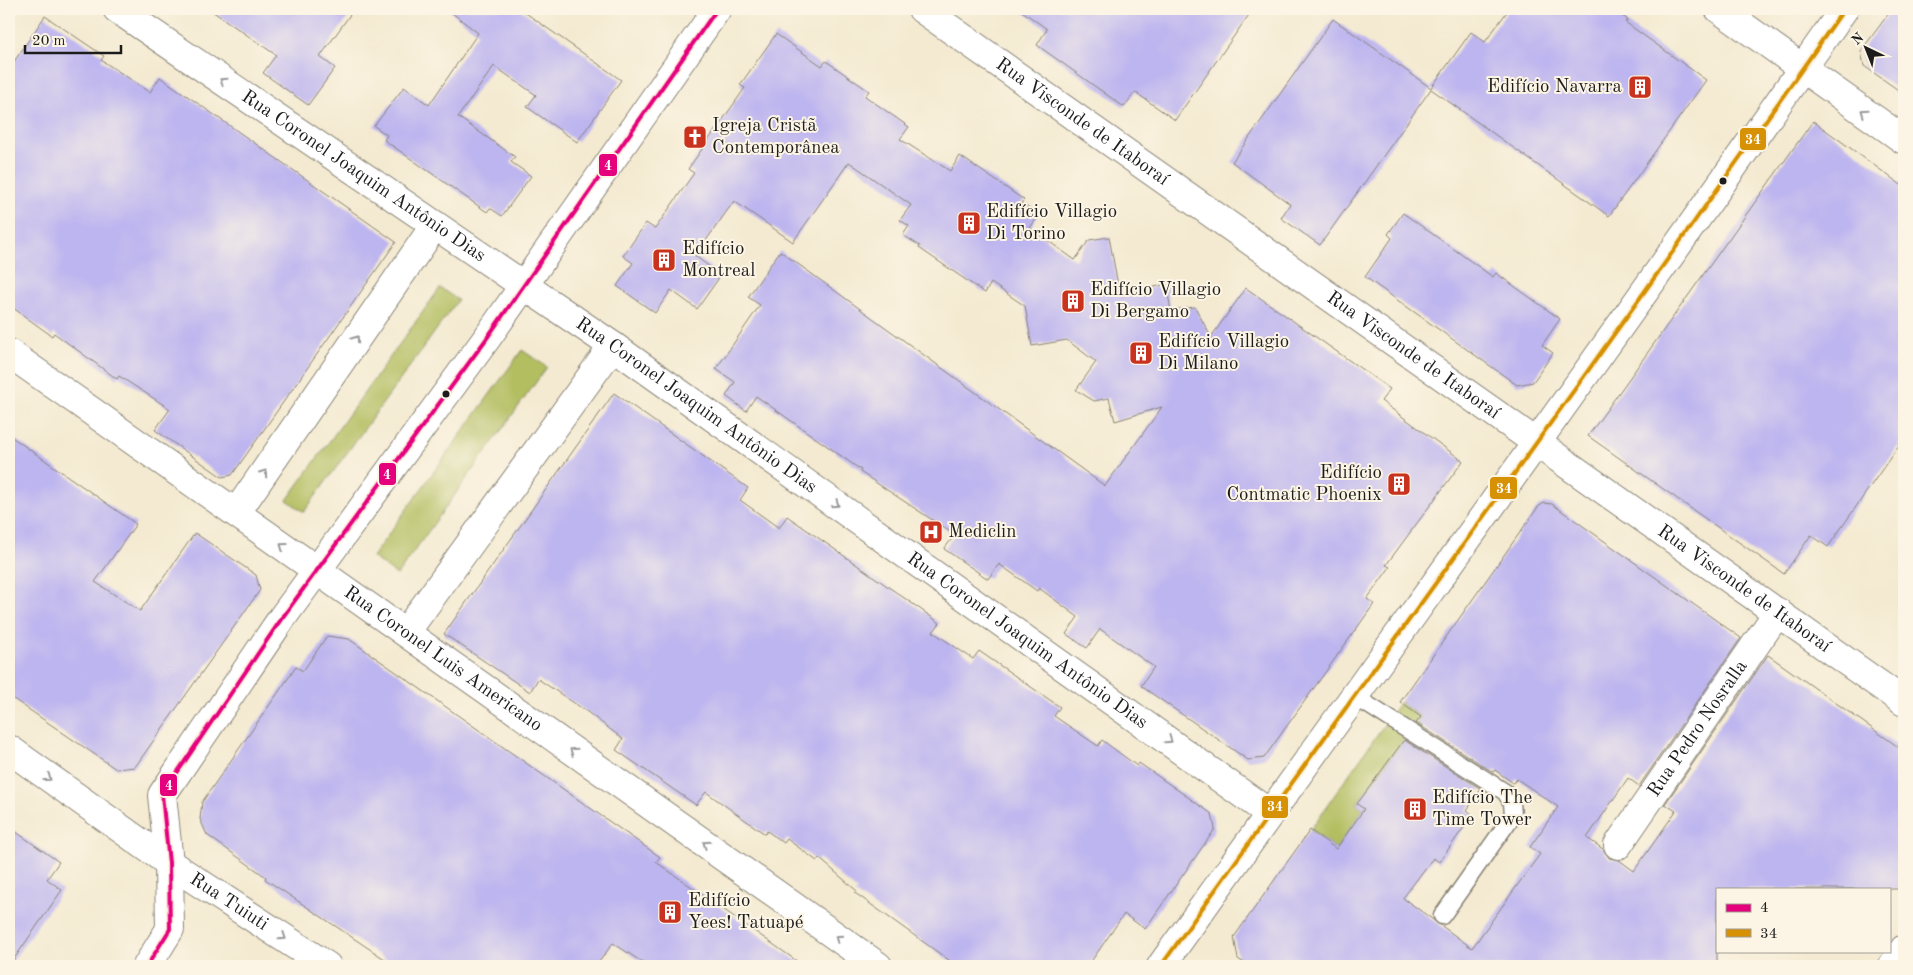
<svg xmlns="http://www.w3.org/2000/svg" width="1913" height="975" font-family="'Old Standard TT',serif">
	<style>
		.green { fill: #b2be60; stroke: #676d3e }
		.building { fill: #bdb5ef }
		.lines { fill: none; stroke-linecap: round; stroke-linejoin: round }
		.service-casing { stroke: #888376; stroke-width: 19 }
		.minor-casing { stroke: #888376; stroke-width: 30 }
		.tertiary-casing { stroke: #888376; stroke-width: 30 }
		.service { stroke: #fff; stroke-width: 16 }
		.minor { stroke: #fff; stroke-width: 28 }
		.tertiary { stroke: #fff; stroke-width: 28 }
		.bus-1-casing { stroke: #fcf5e5; stroke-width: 8 }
		.bus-2-casing { stroke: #fcf5e5; stroke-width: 8 }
		.bus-1 { stroke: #e5007d; stroke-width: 4 }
		.bus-2 { stroke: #d69104; stroke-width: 4 }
		.oneway { stroke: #999 }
		.bus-dot { fill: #1c1c1c; stroke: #fcf5e5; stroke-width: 2 }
		.labels { text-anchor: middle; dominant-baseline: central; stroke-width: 4; stroke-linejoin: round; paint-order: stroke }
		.poi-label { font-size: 19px; fill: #1c1c1c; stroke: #fcf5e5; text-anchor: start }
		.street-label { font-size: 19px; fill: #1c1c1c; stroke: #fcf5e5 }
		.line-badge { stroke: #fcf5e5; stroke-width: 2 }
		.badge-label { font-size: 14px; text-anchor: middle; font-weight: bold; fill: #fff }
	</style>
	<rect width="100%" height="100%" fill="#fcf5e5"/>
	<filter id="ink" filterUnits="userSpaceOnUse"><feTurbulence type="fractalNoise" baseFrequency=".02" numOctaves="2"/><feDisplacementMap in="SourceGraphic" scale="10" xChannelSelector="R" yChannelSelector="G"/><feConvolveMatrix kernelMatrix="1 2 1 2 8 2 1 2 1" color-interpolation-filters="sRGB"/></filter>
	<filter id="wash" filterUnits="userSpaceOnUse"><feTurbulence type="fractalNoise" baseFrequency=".0096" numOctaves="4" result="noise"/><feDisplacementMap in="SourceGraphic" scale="20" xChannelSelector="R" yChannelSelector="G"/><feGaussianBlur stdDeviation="1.12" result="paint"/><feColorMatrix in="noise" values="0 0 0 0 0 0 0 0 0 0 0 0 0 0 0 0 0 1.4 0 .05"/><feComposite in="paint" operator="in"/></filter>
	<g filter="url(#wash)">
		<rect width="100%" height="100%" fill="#f4ead1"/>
		<!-- green -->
		<path class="green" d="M440 288 458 300 304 512 287 500Z
			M522 350 547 367 397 575 372 557Z
			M1400 702 1426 721 1400 758 1393 754 1357 804 1364 809 1336 849 1310 830Z"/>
		<g id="blocks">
			<!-- building -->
			<path class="building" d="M209 9H354L320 57 335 68 308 105 263 73 276 55Z
				M447 9H520L621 80 577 142 527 107 536 95 494 66 458 117 515 157 511 162 531 176 502 216 490 208 487 212 384 140 387 135 374 126 404 87 429 105 478 33Z
				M1019 9H1253L1175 120 1135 92 1124 107 1037 45 1047 29Z
				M1509 9H1612L1628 20 1625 22 1706 80 1609 216 1431 89 1320 245 1281 218 1290 204 1232 162 1333 19 1431 88 1471 32 1485 42Z
				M1892 9H1904V94L1864 66 1861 51Z
				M45 16 104 56 101 60 150 92 160 77 396 242 232 475 222 477 155 430 170 409 119 376 117 379 54 333 52 336 9 305V69Z
				M776 34 822 66 826 61 869 91 865 96 909 127 900 139 950 171 960 156 1024 200 1021 203 1039 215 1030 228 1075 260 1089 240 1109 237 1120 296 1166 284 1171 310 1195 307 1211 337 1246 288 1390 389 1381 401 1463 461 1386 565 1390 567 1367 599 1374 604 1264 758 1248 760 1141 686 1154 667 1100 629 1087 648 1066 634 1078 617 1039 588 1037 591 999 564 988 579 944 549 955 535 860 472 861 470 756 396 746 411 726 396 735 382 716 369 760 305 748 297 780 251 1105 486 1162 407 1115 421 1109 398 1094 401 1076 390 1096 362 1067 340 1032 346 1025 306 991 283 985 293 919 248 920 246 903 235 909 226 900 220 911 205 849 162 793 242 734 201 695 256 721 275 697 309 671 290 655 313 617 286 633 263 623 256 646 223 655 229 694 173 688 169 745 88 740 85Z
				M1813 121 1904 187V438L1828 547 1811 535 1784 574 1588 436Z
				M1403 213 1493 277 1496 273 1560 319 1542 345 1553 353 1533 382 1517 385 1365 277 1392 238 1388 234Z
				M614 393 748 488 740 500 779 528 787 516 940 623 933 632 973 659 979 651 1060 707 1054 716 1098 746 1102 740 1137 766 1139 763 1212 814 1215 829 1145 929 1124 914 1088 966H957L855 893 857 891 819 858 817 861 787 839 784 843 767 831 765 834 706 792 696 805 616 750 623 739 586 711 538 679 530 692 444 634Z
				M9 435 136 524 95 582 140 611 195 533 256 575 260 590 135 767 116 769 9 696Z
				M1544 503 1552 504 1741 638 1639 786 1628 778 1587 838 1603 849 1609 858 1619 860 1634 871 1676 811 1665 804 1768 655 1904 751V889H1717V966H1249L1238 959 1234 937 1310 830 1336 849 1364 809 1357 804 1404 740 1481 789 1467 810 1473 815 1439 862 1433 858 1403 898 1472 948 1540 854 1530 847 1558 807 1517 779 1513 783 1495 770 1493 772 1416 723 1421 717 1400 702 1538 507Z
				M327 636 349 639 660 857 656 862 804 966H648L613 943 596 966H395L265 879 266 877 207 835 200 819 202 802 296 667 303 671Z
				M9 827 59 862 47 879 62 890 9 966Z"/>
		</g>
	</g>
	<g filter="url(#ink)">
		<use href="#blocks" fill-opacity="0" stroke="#888376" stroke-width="1"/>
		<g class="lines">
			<!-- service casing -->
			<g class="service-casing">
				<path id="service" d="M1354 696 1505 792 1512 803 1513 815 1442 916"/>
			</g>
			<!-- minor casing -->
			<g class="minor-casing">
				<g id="minor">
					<path id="s1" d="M117 9 613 346 1269 813"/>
					<path id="s2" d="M922 9 1904 702"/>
					<path d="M1719 9 1904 140"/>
					<path id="s3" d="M9 353 878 966"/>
					<path d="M236 513 435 225"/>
					<path d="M406 632 613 346"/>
					<path id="s4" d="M1618 845 1778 612"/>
					<path d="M147 966 170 929 169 863 162 795 282 618 487 338 717 9"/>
					<path d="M1161 966C1388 647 1620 331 1844 9"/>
				</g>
			</g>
			<!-- tertiary casing -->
			<g class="tertiary-casing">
				<g id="tertiary">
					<path id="s5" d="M9 749 169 863 327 966"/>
					<path d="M1892 966 1904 949"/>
				</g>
			</g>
			<!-- service -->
			<use href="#service" class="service"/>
			<!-- minor -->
			<use href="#minor" class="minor"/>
			<!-- tertiary -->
			<use href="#tertiary" class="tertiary"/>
			<!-- bus-1 casing -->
			<g class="bus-1-casing">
				<path id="bus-1" d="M147 966 170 929 169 863 162 795 282 618 487 338 717 9"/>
			</g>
			<!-- bus-2 casing -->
			<g class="bus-2-casing">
				<path id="bus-2" d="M1161 966C1388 647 1620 331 1844 9"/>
			</g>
			<!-- bus-1 -->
			<use href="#bus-1" class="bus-1"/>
			<!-- bus-2 -->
			<use href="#bus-2" class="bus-2"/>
		</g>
		<!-- one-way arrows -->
		<defs><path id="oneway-chevron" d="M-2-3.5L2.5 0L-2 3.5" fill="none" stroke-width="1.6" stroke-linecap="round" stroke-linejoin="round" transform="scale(1.25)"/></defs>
		<g class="oneway">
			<use href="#oneway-chevron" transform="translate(223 81) rotate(-146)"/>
			<use href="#oneway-chevron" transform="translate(1864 112) rotate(-145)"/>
			<use href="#oneway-chevron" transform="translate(356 339) rotate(-55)"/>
			<use href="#oneway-chevron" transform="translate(264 473) rotate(-55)"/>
			<use href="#oneway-chevron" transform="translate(836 504) rotate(35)"/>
			<use href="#oneway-chevron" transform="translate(283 546) rotate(-144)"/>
			<use href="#oneway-chevron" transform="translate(1169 740) rotate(35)"/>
			<use href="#oneway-chevron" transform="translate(573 751) rotate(-145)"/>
			<use href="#oneway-chevron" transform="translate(48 778) rotate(36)"/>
			<use href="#oneway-chevron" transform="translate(706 844) rotate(-145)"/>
			<use href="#oneway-chevron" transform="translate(283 937) rotate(34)"/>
			<use href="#oneway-chevron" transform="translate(838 938) rotate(-145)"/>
		</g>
	</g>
	<!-- icons -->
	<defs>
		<g id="building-square" transform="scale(1.25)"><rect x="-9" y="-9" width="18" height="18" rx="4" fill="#c8321e" stroke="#fcf5e5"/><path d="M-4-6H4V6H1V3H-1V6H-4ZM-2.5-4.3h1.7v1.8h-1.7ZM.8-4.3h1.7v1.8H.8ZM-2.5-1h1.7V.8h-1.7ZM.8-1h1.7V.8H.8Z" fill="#fff"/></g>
		<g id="church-square" transform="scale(1.25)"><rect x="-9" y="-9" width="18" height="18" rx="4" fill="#c8321e" stroke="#fcf5e5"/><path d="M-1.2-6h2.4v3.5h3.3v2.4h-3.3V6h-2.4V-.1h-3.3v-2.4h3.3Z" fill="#fff"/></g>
		<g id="hospital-square" transform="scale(1.25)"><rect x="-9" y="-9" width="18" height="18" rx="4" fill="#c8321e" stroke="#fcf5e5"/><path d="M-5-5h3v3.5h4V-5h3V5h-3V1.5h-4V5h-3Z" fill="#fff"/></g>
	</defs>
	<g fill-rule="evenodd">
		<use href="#building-square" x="1640" y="87"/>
		<use href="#church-square" x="695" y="137"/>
		<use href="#building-square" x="969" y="223"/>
		<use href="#building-square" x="664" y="260"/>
		<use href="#building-square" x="1073" y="301"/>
		<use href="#building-square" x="1141" y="353"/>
		<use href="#building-square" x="1399" y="484"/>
		<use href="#hospital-square" x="931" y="532"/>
		<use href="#building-square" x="1415" y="809"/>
		<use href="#building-square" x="670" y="912"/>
	</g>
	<!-- markers -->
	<g class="bus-dot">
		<circle cx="1723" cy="181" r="4.5"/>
		<circle cx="446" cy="394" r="4.5"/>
	</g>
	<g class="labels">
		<!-- poi labels -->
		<g class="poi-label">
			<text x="1622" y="87" text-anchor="end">Edifício Navarra</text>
			<text x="712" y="126">Igreja Cristã<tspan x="712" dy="22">Contemporânea</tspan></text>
			<text x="986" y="212">Edifício Villagio<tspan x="986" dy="22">Di Torino</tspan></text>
			<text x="682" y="249">Edifício<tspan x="682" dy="22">Montreal</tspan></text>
			<text x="1090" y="290">Edifício Villagio<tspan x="1090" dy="22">Di Bergamo</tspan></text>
			<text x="1158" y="342">Edifício Villagio<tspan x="1158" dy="22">Di Milano</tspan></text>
			<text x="1382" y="473" text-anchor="end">Edifício<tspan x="1382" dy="22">Contmatic Phoenix</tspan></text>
			<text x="948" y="532">Mediclin</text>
			<text x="1432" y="798">Edifício The<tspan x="1432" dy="22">Time Tower</tspan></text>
			<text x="688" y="901">Edifício<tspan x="688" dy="22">Yees! Tatuapé</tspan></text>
		</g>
		<!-- street labels -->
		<g class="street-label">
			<text stroke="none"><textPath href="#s2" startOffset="196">Rua Visconde de Itaboraí</textPath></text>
			<text stroke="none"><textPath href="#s1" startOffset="298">Rua Coronel Joaquim Antônio Dias</textPath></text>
			<text stroke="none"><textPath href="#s2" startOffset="601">Rua Visconde de Itaboraí</textPath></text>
			<text stroke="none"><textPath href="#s1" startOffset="702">Rua Coronel Joaquim Antônio Dias</textPath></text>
			<text stroke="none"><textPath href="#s2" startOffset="1006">Rua Visconde de Itaboraí</textPath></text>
			<text stroke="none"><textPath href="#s1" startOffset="1108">Rua Coronel Joaquim Antônio Dias</textPath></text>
			<text stroke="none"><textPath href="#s3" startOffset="531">Rua Coronel Luis Americano</textPath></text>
			<text stroke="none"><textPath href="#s4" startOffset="141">Rua Pedro Nosralla</textPath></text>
			<text stroke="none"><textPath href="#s5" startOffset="268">Rua Tuiuti</textPath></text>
		</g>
	</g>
	<g class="line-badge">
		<rect x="1739" y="127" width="28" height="24" rx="5" fill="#d69104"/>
		<rect x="598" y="153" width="20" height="24" rx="5" fill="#e5007d"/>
		<rect x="378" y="462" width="19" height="24" rx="5" fill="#e5007d"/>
		<rect x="1489" y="476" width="29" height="24" rx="5" fill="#d69104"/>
		<rect x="159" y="773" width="19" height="24" rx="5" fill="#e5007d"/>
		<rect x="1261" y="795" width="28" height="24" rx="5" fill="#d69104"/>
	</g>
	<g class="badge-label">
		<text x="1753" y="144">34</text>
		<text x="608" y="170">4</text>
		<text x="387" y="479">4</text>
		<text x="1504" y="493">34</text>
		<text x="169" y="790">4</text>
		<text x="1275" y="811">34</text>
	</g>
	<!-- margin -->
	<rect width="1913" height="975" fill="none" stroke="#fcf5e5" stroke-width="30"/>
	<!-- legend -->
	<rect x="1716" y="888" width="175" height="65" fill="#fcf5e5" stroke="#a29e95"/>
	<rect x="1726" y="904" width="25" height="8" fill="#e5007d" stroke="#a29e95"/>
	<text x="1760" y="912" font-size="15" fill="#1c1c1c">4</text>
	<rect x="1726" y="929" width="25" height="8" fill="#d69104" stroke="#a29e95"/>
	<text x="1760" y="938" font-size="15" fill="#1c1c1c">34</text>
	<!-- north arrow -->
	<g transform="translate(1866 48) rotate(317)" stroke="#fcf5e5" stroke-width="4" paint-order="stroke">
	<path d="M0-4L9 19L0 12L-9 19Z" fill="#1c1c1c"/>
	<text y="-8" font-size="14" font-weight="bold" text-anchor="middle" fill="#1c1c1c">N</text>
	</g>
	<!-- scale -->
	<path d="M25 45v8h96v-8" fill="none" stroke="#1c1c1c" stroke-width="2.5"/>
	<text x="32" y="45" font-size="15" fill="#1c1c1c" stroke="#fcf5e5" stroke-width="4" paint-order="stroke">20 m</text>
</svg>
